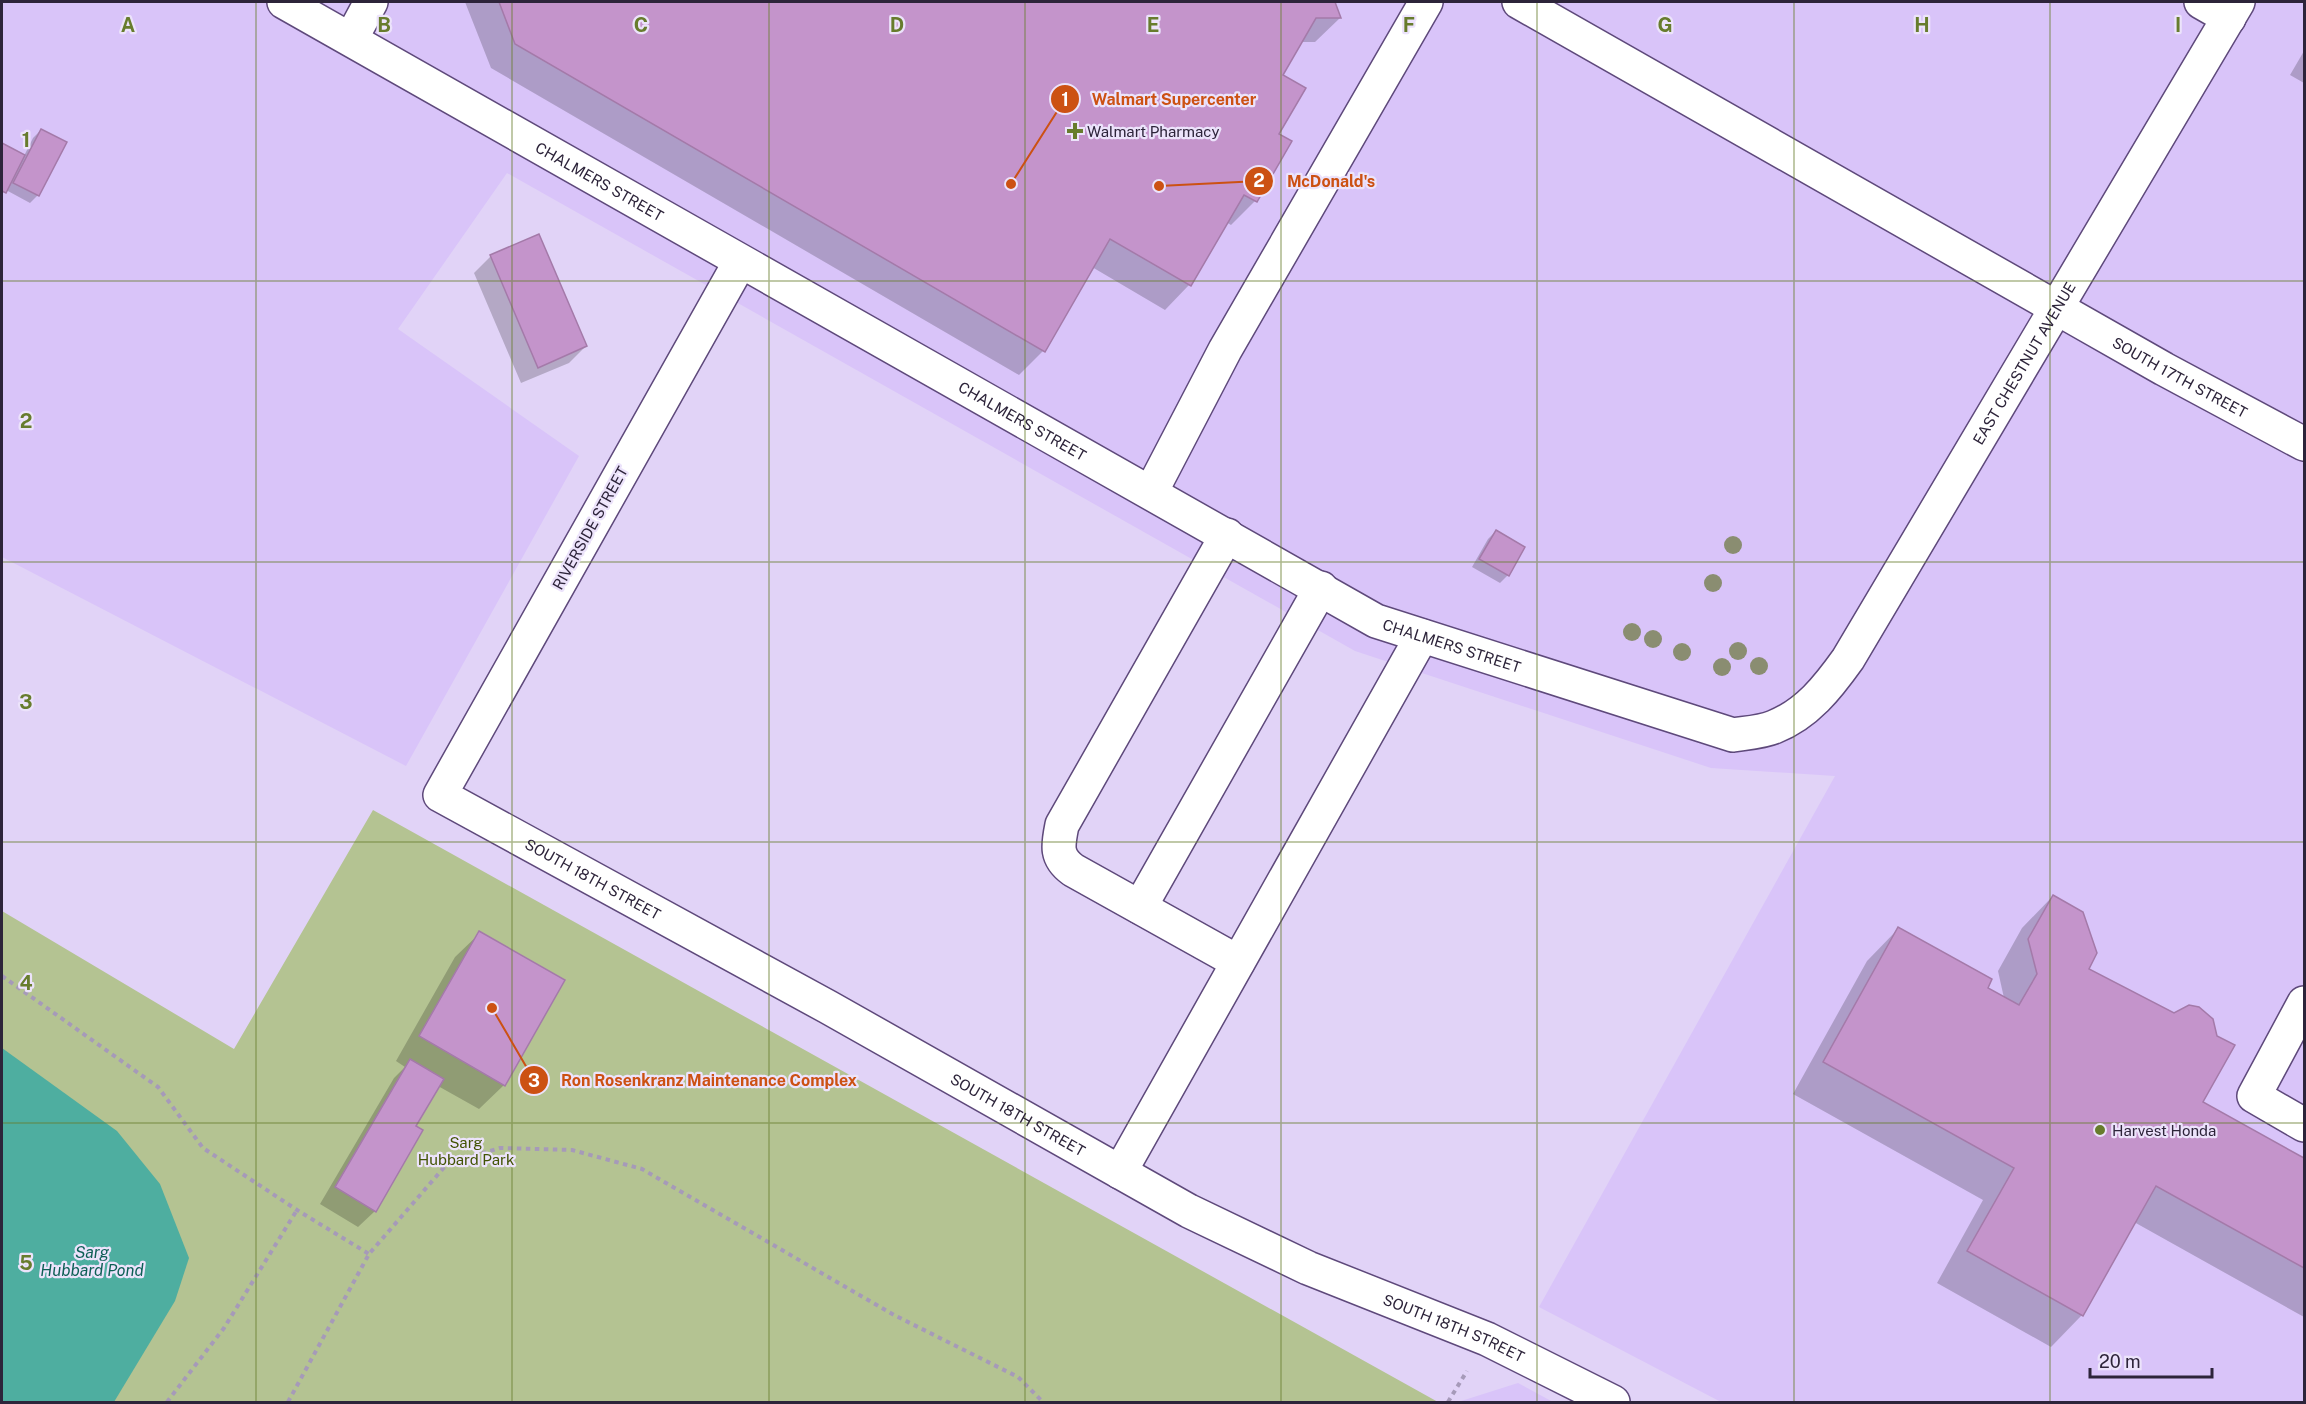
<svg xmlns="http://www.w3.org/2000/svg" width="2306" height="1404" font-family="'Public Sans',sans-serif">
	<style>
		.built { fill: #d9c4f9 }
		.green { fill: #b4c392 }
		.water { fill: #4eaea0 }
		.shadow { fill: #0003 }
		.building { fill: #c494cb; stroke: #a47aa9; stroke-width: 1.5 }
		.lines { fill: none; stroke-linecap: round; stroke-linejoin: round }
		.minor-casing { stroke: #5e497b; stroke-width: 36 }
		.path { stroke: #a69ab9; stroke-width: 4; stroke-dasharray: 4.5 4.5; stroke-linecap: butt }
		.minor { stroke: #fff; stroke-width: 33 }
		.tree { fill: #8a8d71 }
		.grid { fill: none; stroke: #677c2d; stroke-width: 1.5; stroke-opacity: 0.55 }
		.poi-dot { fill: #677c2d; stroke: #ece3fb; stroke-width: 2 }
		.labels { text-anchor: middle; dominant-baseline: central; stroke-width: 4.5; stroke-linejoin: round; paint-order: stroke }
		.poi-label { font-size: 15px; fill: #2d243a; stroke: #ece3fb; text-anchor: start }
		.street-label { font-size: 15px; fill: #2d243a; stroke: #ece3fb }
		.park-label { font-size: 15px; fill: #425304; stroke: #ece3fb }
		.water-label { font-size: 16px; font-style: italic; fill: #0d5f55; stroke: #ece3fb }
		.grid-label { font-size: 20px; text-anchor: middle; font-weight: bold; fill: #677c2d; stroke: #ece3fb; stroke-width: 4.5; stroke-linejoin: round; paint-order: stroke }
		.leader { fill: none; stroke: #cc5113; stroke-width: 2 }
		.callout-dot { fill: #cc5113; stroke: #ece3fb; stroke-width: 2 }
		.mark-label { font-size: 18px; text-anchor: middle; font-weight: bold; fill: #fff }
		.callout-label { font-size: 16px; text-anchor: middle; font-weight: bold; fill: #cc5113; stroke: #ece3fb; stroke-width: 4.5; stroke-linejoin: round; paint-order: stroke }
	</style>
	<rect width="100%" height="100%" fill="#e1d3f7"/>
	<!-- built -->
	<path class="built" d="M2 2H2304V1402H1721L1539 1307 1835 776 1711 768 1355 651 507 173 398 329 579 456 406 766 2 557Z
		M1518 1383 1553 1402H1458Z"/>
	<!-- green -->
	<path class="green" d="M373 810 1438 1402H2V911L234 1049Z"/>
	<!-- water -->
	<path class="water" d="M2 1048 117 1131 160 1184 189 1258 175 1301 114 1402H2Z"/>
	<!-- shadow -->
	<path class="shadow" d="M465 2H1333L1340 18 1315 42H1300L1281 75 1277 134 1255 201 1231 225 1226 222 1189 285 1165 310 1092 267 1043 351 1019 375 491 68Z
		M2304 51V83L2290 75Z
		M41 130 38 195 30 203 6 190 4 193 2 189V145L24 156 33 138Z
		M538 236 586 346 569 363 521 383 474 273 491 256Z
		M1496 531 1508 575 1500 583 1472 567 1488 539Z
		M2053 896 2087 969 2201 1103 2304 1160V1317L2134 1222 2082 1315 2051 1347 1937 1283 1983 1200 1793 1094 1867 961 1898 929 2004 998 1998 971 2022 928Z
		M480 933 504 1085 479 1109 438 1086 414 1127 375 1211 358 1227 320 1204 394 1078 405 1067 396 1061 455 957Z"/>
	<!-- building -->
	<path class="building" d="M499 2H1335L1341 18H1316L1283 75 1306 88 1279 134 1292 141 1257 202 1244 195 1191 286 1110 239 1045 352 515 44Z
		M41 129 67 142 39 196 13 183Z
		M2 143 25 155 6 193 2 191Z
		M539 234 587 346 538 368 490 255Z
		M1496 530 1525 547 1509 576 1479 559Z
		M2053 895 2083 912 2097 953 2089 969 2174 1013 2189 1005 2199 1007 2213 1019 2217 1036 2235 1045 2203 1102 2304 1158V1268L2156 1186 2083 1316 1967 1251 2014 1168 1823 1062 1898 927 1992 979 1988 988 2019 1005 2037 974 2028 939Z
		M479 931 565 980 505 1086 419 1036Z
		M410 1059 444 1079 416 1126 423 1130 376 1212 335 1187Z"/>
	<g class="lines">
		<!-- minor casing -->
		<g class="minor-casing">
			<g id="minor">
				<path id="s1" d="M284 2 1376 621 1733 735C1746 733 1762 732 1774 727 1807 714 1828 687 1848 659L2238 2"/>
				<path id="s2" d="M1519 2 2164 369 2304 444"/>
				<path d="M2201 2 2229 18"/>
				<path d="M351 39 371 2"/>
				<path id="s3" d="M740 262 440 795 828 1007 1189 1211 1308 1268 1487 1339 1613 1402"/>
				<path d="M1151 492 1225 350 1426 2"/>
				<path d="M1227 535 1062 825C1058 845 1055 857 1073 870L1238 962"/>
				<path d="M1140 907 1321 588"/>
				<path d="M2304 1003 2254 1096 2304 1125"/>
				<path d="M1120 1172 1422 636"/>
			</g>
		</g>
		<!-- path -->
		<path class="path" d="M2 976 158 1087 203 1148 297 1210 369 1254
			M167 1402 224 1328 297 1210
			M288 1402 369 1254 447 1164 500 1148 572 1150 642 1169 894 1315 1018 1377 1043 1402
			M1448 1402 1467 1371"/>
		<!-- minor -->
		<use href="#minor" class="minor"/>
	</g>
	<!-- trees -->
	<g class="tree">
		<circle cx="1733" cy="545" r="9"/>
		<circle cx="1713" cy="583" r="9"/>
		<circle cx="1632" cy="632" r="9"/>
		<circle cx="1653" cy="639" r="9"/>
		<circle cx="1738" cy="651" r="9"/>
		<circle cx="1682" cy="652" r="9"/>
		<circle cx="1759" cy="666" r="9"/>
		<circle cx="1722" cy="667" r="9"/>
	</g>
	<!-- grid -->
	<path class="grid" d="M256 2V1402M512 2V1402M769 2V1402M1025 2V1402M1281 2V1402M1537 2V1402M1794 2V1402M2050 2V1402M2 281H2304M2 562H2304M2 842H2304M2 1123H2304"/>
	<!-- markers -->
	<g class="poi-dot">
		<path d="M1072 122h6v6h6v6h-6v6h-6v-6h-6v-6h6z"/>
		<circle cx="2100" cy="1130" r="6"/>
	</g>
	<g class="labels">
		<!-- poi labels -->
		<g class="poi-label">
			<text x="1087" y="131">Walmart Pharmacy</text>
			<text x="2112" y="1130">Harvest Honda</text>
		</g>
		<!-- street labels -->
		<g class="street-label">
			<text stroke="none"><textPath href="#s1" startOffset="363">CHALMERS STREET</textPath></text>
			<text stroke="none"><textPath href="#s1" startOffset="2118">EAST CHESTNUT AVENUE</textPath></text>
			<text stroke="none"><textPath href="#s2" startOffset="760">SOUTH 17TH STREET</textPath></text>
			<text stroke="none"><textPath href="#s1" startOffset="849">CHALMERS STREET</textPath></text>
			<text transform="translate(590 528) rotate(-61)">RIVERSIDE STREET</text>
			<text stroke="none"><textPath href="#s1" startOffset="1335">CHALMERS STREET</textPath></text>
			<text stroke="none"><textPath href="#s3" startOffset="786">SOUTH 18TH STREET</textPath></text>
			<text stroke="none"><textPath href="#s3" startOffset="1272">SOUTH 18TH STREET</textPath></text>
			<text stroke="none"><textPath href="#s3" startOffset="1758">SOUTH 18TH STREET</textPath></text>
		</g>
		<!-- park labels -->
		<g class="park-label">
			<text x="466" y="1142">Sarg<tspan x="466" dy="17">Hubbard Park</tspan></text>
		</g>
		<!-- water labels -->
		<g class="water-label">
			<text x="92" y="1252">Sarg<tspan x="92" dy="18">Hubbard Pond</tspan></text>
		</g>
	</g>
	<g class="grid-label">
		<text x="128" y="32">A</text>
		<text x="384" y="32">B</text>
		<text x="641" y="32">C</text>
		<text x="897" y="32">D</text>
		<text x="1153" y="32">E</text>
		<text x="1409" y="32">F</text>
		<text x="1665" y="32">G</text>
		<text x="1922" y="32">H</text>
		<text x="2178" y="32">I</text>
		<text x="26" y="147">1</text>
		<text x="26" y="428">2</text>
		<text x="26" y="709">3</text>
		<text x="26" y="990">4</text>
		<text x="26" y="1270">5</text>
	</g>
	<!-- callouts -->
	<path class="leader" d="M1011 184L1065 99M1159 186L1259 181M492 1008L534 1080"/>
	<g class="callout-dot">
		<circle cx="1011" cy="184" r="6"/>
		<circle cx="1159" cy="186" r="6"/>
		<circle cx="492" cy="1008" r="6"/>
		<circle cx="1065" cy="99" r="15"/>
		<circle cx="1259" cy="181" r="15"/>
		<circle cx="534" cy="1080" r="15"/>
	</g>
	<g class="mark-label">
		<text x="1065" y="106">1</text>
		<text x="1259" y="187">2</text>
		<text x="534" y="1087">3</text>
	</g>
	<g class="callout-label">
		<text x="1174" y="105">Walmart Supercenter</text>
		<text x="1331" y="187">McDonald's</text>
		<text x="709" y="1086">Ron Rosenkranz Maintenance Complex</text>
	</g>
	<!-- border -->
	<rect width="2306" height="1404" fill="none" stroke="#2d243a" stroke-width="6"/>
	<!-- scale -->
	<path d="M2090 1368v9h122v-9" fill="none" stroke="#2d243a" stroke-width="3"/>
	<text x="2099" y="1368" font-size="18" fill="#2d243a" stroke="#ece3fb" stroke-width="4.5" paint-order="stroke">20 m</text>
</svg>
